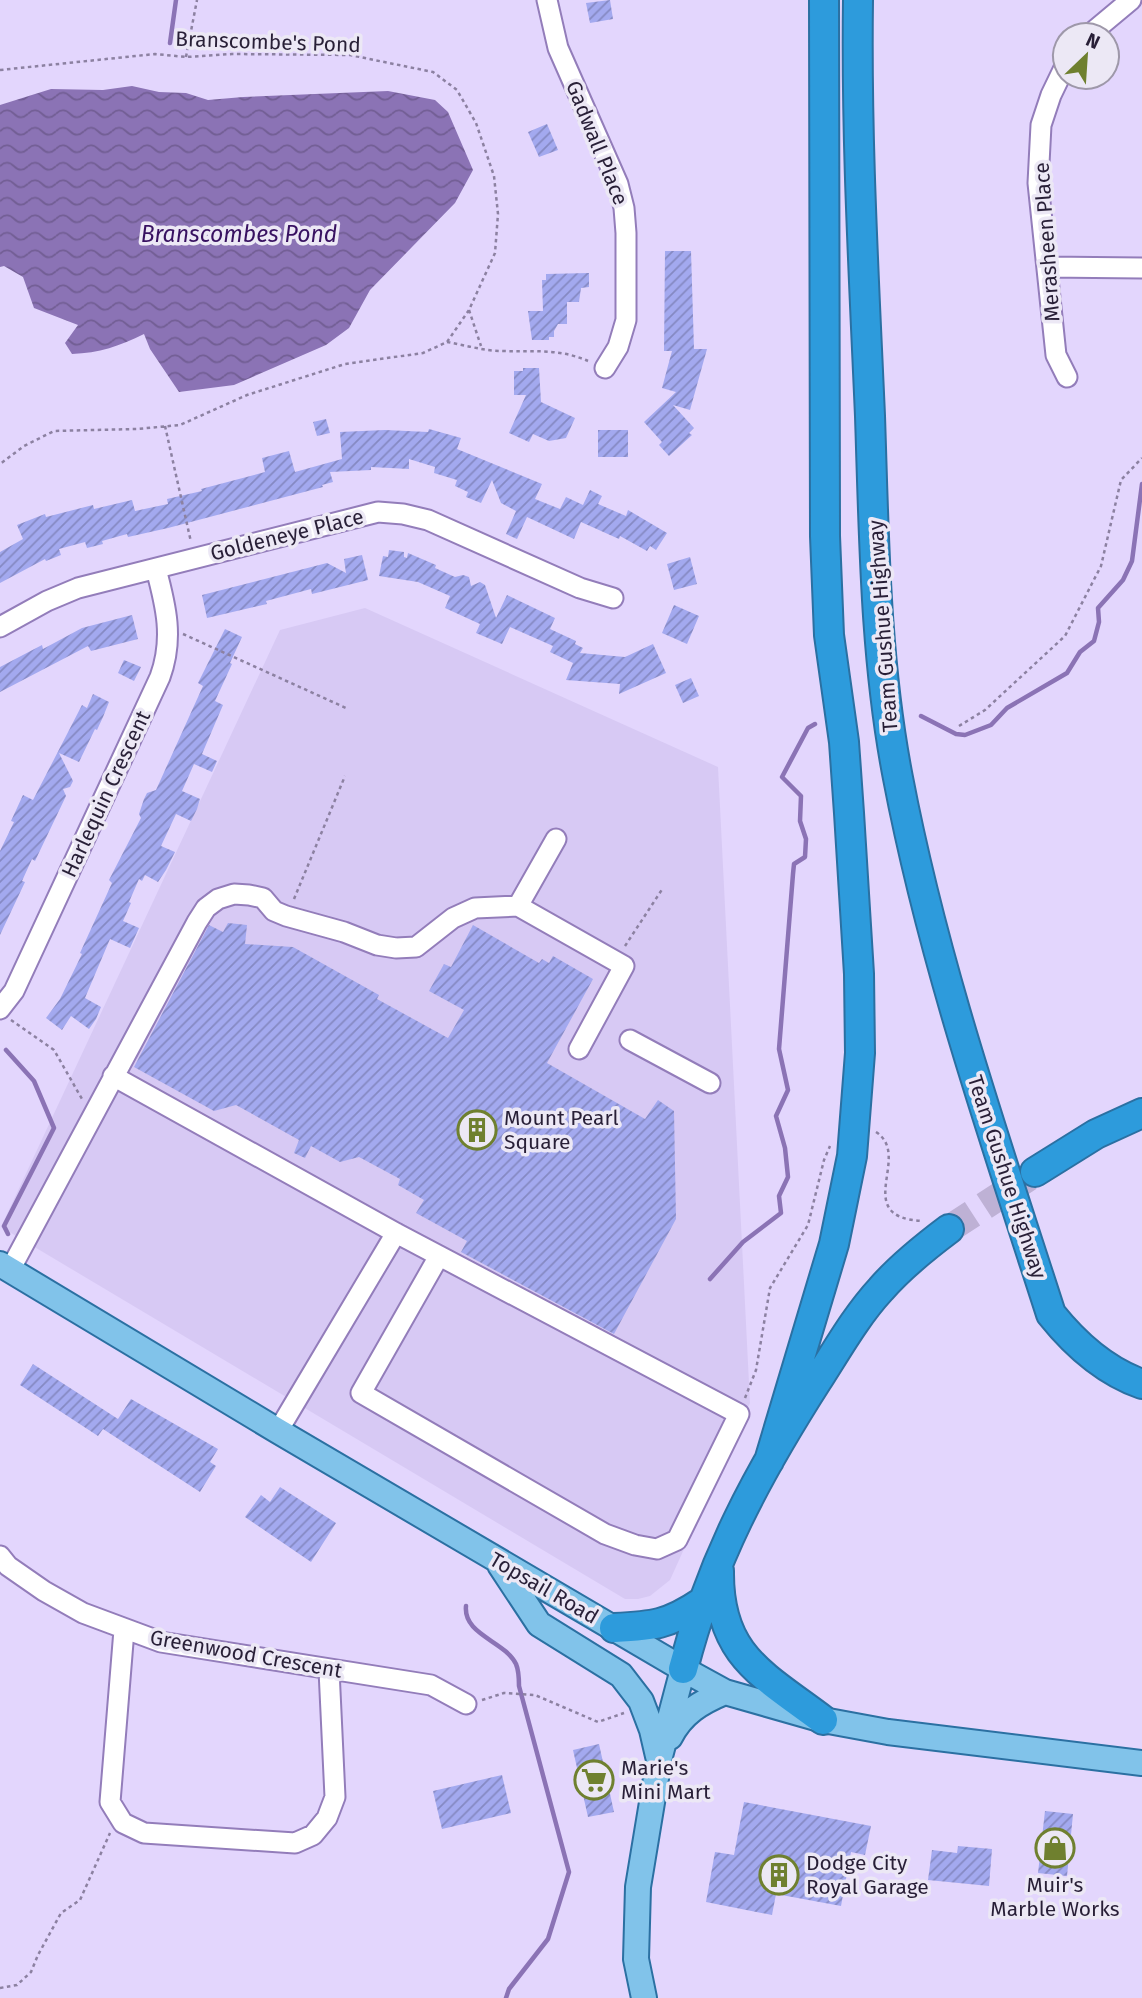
<svg xmlns="http://www.w3.org/2000/svg" width="1142" height="1998" font-family="'Fira Sans',sans-serif">
	<style>
		.built { fill: #d7c9f4 }
		.water { fill: url(#water-waves) }
		.lines { fill: none; stroke-linecap: round; stroke-linejoin: round }
		.stream { stroke: #8b73b5; stroke-width: 4.5 }
		.building { fill: url(#building-hatch) }
		.highway-tunnel { stroke: #beb1d5; stroke-width: 28; stroke-dasharray: 28 14; stroke-linecap: butt }
		.minor-casing { stroke: #937dba; stroke-width: 23 }
		.major-casing { stroke: #2b70a2; stroke-width: 28 }
		.highway-casing { stroke: #2b70a2; stroke-width: 32 }
		.path { stroke: #8c81a1; stroke-width: 2.5; stroke-dasharray: 3.5 3.5; stroke-linecap: butt }
		.minor { stroke: #fff; stroke-width: 19 }
		.major { stroke: #81c3ea; stroke-width: 24 }
		.highway { stroke: #2d9bdc; stroke-width: 28 }
		.labels { text-anchor: middle; dominant-baseline: central; stroke-width: 7; stroke-linejoin: round; paint-order: stroke }
		.street-label { font-size: 21px; fill: #281f37; stroke: #ece8f5 }
		.poi-label { font-size: 21px; fill: #281f37; stroke: #ece8f5; text-anchor: start }
		.water-label { font-size: 23px; font-style: italic; fill: #381161; stroke: #ece8f5 }
	</style>
	<defs>
		<pattern id="water-waves" width="16" height="10" patternUnits="userSpaceOnUse" patternTransform="scale(1.75)"><rect width="16" height="10" fill="#8b73b5"/><path d="M0 5q4-4 8 0t8 0" fill="none" stroke="#725e94"/></pattern>
		<pattern id="building-hatch" width="6" height="6" patternUnits="userSpaceOnUse" patternTransform="scale(1.75)"><rect width="6" height="6" fill="#a3a9ef"/><path d="M-1 1l2-2M0 6l6-6M5 7l2-2" fill="none" stroke="#8589c2"/></pattern>
	</defs>
	<rect width="100%" height="100%" fill="#e3d6fd"/>
	<!-- built -->
	<path class="built" d="M365 608 718 767 750 1403 670 1580 650 1596 638 1599H625L1 1227 280 630Z"/>
	<!-- water -->
	<path class="water" d="M132 86 159 92 186 93 208 100 243 97 388 91 435 100 448 112 473 170 455 203 370 290 349 328 326 345 234 385 179 392 150 349 144 334C120 346 99 353 72 354L65 343 78 325 34 308 23 277 4 266 0 267V105L51 89 103 90Z"/>
	<g class="lines">
		<!-- stream -->
		<path class="stream" d="M170 43 176 0
			M921 716 956 734 965 735 991 725 1007 708 1067 673 1080 652 1094 641 1099 622 1098 608 1123 580 1132 561 1142 484
			M6 1050 34 1081 54 1128 4 1226 8 1234
			M710 1279 743 1242 781 1213 779 1196 788 1177 785 1148 776 1116 788 1090 779 1049 793 874 794 864 805 857 806 839 800 821 801 796 782 777 808 728 815 724
			M466 1606C463 1635 505 1641 516 1664 519 1671 519 1679 519 1686L569 1872 548 1939 509 1989 506 1998"/>
	</g>
	<!-- building -->
	<path class="building" d="M610 0 613 19 590 23 586 3Z
		M547 124 558 150 539 157 528 132Z
		M665 251H691L694 349H707L690 410 673 405 694 428 689 433 692 435 669 456 659 445 662 442 644 422 676 392 662 388 672 351H664Z
		M589 273V287L581 288 579 302H567V324H558L554 331V337H549V340H532L528 311H543L542 280H546V274Z
		M523 368H539L541 402 575 418 566 438 549 441 533 434 529 442 509 433 526 395H514V371H523Z
		M326 419 330 433 317 436 313 422Z
		M429 429 461 438 457 449 542 484 535 499 560 509 566 497 583 505 590 490 602 496 598 504 626 516 628 510 667 533 656 550 650 546 647 551 620 536 619 539 581 522 574 539 527 517 517 539 506 534 516 511 501 503 492 480 481 503 466 497 468 492 455 486 457 480 434 473 435 467 409 459V469L371 467V470L330 472 333 482 322 485 323 487 168 528 128 537 127 534 102 541 103 544 87 548 85 542 59 549 61 555 46 561 45 559 0 583V552L23 539 17 525 45 514 46 517 93 505 94 509 132 500 135 511 168 504 167 499 202 491 201 489 265 472 262 458 289 451 295 472 342 459 340 432 385 430 428 432Z
		M598 430H628V457H598Z
		M389 550 404 552V557L407 558 408 553 436 565 435 568 455 577 463 575 469 577 471 586 480 582 485 585 496 618 507 595 555 618 550 629 576 641 575 644 583 648 580 653 625 657 653 644 666 673 619 694 620 684 566 680 573 663 550 652 553 646 510 627 502 644 476 633 480 624 445 608 450 596 418 582 379 576 383 556 388 557Z
		M362 555 368 580 312 594 311 589 266 601 267 604 207 618 202 595 327 563 346 573 344 559Z
		M690 557 697 584 674 590 667 564Z
		M674 605 699 616 687 644 662 633Z
		M132 615 138 639 91 651 88 646 0 692V667L42 645 43 649 82 628Z
		M225 629 242 637 230 663 232 664 215 701 223 705 202 754 217 761 212 772 194 764 182 791 200 799 197 809 191 821 176 814 161 846 175 852 166 870 158 882 145 875 142 881 139 879 129 902 131 903 123 921 139 928 130 948 110 939 85 998 101 1007 96 1019 89 1029 71 1016 62 1030 46 1018 60 999 82 954 80 953 112 883 109 880 141 818 139 814 144 799 147 793 156 790 203 686 198 683Z
		M124 660 141 667 134 681 118 673Z
		M691 678 699 696 683 703 675 685Z
		M93 694 109 702 103 717 97 730 95 729 79 762 59 753 73 781 70 787 63 789 66 796 35 861 32 859 22 881 25 882 0 935V851L14 822 11 821 23 795 33 800 82 705 87 708Z
		M228 923 247 925 245 944 293 947 379 995 377 999 448 1038 464 1010 429 991 444 964 451 967 473 925 539 963 542 959 549 963 553 956 593 979 547 1063 645 1119 658 1100 674 1111 676 1219 614 1334 461 1252 467 1241 416 1213 424 1200 398 1185 400 1179 359 1157 340 1162 311 1146 305 1158 294 1153 299 1140 236 1105 214 1111 134 1067 209 925 223 932Z
		M33 1364 118 1419 131 1399 218 1449 210 1462 216 1466 200 1492 103 1429 98 1436 20 1385Z
		M280 1487 336 1523 311 1562 245 1517 261 1495 270 1502Z
		M599 1744 614 1812 588 1817 573 1750Z
		M502 1775 511 1813 442 1829 433 1791Z
		M744 1802 871 1826 865 1855 851 1852 841 1906 776 1894 772 1915 706 1902 715 1852 734 1855Z
		M1045 1811 1073 1814 1067 1876 1038 1873Z
		M958 1846 992 1849 989 1886 928 1880 932 1850 957 1853Z"/>
	<g class="lines">
		<!-- highway-tunnel -->
		<path class="highway-tunnel" d="M949 1229 1029 1177"/>
		<!-- minor casing -->
		<g class="minor-casing">
			<path id="minor" d="M547 0 558 48 618 184 624 208 626 233V320L618 347 605 368
				M1089 35 1131 0
				M1065 66 1051 95 1041 125 1038 183 1056 355 1067 377
				M1047 267 1142 268
				M0 627 47 601 78 588 378 512 403 514 428 520 580 588 613 598
				M518 906 556 839
				M0 1009 14 991 160 677C174 639 166 606 156 569
				M630 1040 710 1083
				M113 1076 396 1233 739 1414 677 1540 657 1549 635 1545 605 1534 361 1393 439 1256
				M10 1270 197 922 206 908 218 899 234 894 249 895 263 898 274 911 286 916 344 932 377 945 396 948 416 947 453 918 475 908 518 906 624 966 579 1049
				M278 1431 396 1233
				M0 1556 8 1566 44 1591 83 1613 161 1642 431 1685 466 1704
				M124 1630 110 1802 123 1823 144 1833 295 1843 313 1835 327 1818 335 1797 329 1670"/>
		</g>
		<!-- major casing -->
		<g class="major-casing">
			<path id="major" d="M0 1264 278 1431 683 1669 725 1692 823 1720 888 1732 1142 1763
				M500 1565 539 1624 621 1675 641 1701 652 1730 658 1756
				M670 1737C682 1713 701 1702 725 1692
				M644 1998 636 1959 638 1887 659 1760 683 1669"/>
		</g>
		<!-- highway casing -->
		<g class="highway-casing">
			<path id="highway" d="M858 0C856 139 864 278 870 416 874 537 875 660 898 778 933 961 994 1137 1051 1314 1075 1344 1105 1371 1142 1384
				M1035 1172 1096 1134 1142 1113
				M769 1461 834 1244 852 1156 860 1053 859 974 849 813 844 742 829 635 825 536 824 0
				M719 1571C718 1655 762 1674 823 1720
				M614 1628C653 1626 668 1625 702 1602
				M683 1669C711 1560 757 1475 817 1381 837 1350 856 1316 881 1289 901 1266 925 1247 949 1229"/>
		</g>
		<!-- path -->
		<path class="path" d="M186 57 197 0
			M0 70 155 54 186 57 232 54 350 55 433 72 457 90 476 123 494 176 498 214 495 253 469 310 447 342 423 353 345 364 247 395 180 425 137 429 54 431 24 446 0 464
			M469 310 481 346
			M447 342C465 345 484 351 502 351 533 352 558 348 588 361
			M165 426 191 542
			M183 634 346 708
			M959 726 985 710 1065 636 1101 566 1121 480 1142 458
			M294 899 345 776
			M625 946 663 888
			M11 1020 54 1050 82 1099
			M876 1132C913 1156 850 1217 922 1221
			M745 1398 756 1370 770 1288 808 1225 824 1160 830 1146
			M482 1700 504 1693 535 1695 598 1722 624 1713
			M0 1988 17 1985 31 1972 38 1955 61 1913 80 1900 110 1833"/>
		<!-- minor -->
		<use href="#minor" class="minor"/>
		<!-- major -->
		<use href="#major" class="major"/>
		<!-- highway -->
		<use href="#highway" class="highway"/>
	</g>
	<!-- icons -->
	<defs>
		<g id="building-ring" transform="scale(2.0125)"><circle r="9.5" fill="#ece8f5" stroke="#6f802f" stroke-width="1.5"/><path d="M-4-6H4V6H1V3H-1V6H-4ZM-2.5-4.3h1.7v1.8h-1.7ZM.8-4.3h1.7v1.8H.8ZM-2.5-1h1.7V.8h-1.7ZM.8-1h1.7V.8H.8Z" fill="#6f802f"/></g>
		<g id="supermarket-ring" transform="scale(2.0125)"><circle r="9.5" fill="#ece8f5" stroke="#6f802f" stroke-width="1.5"/><path d="M-6-5.5h2.5l.6 2H6L4.5 2H-2.5L-4.4-4H-6ZM-1.5 3.2a1.3 1.3 0 1 0 .1 0ZM3 3.2a1.3 1.3 0 1 0 .1 0Z" fill="#6f802f"/></g>
		<g id="shop-ring" transform="scale(2.0125)"><circle r="9.5" fill="#ece8f5" stroke="#6f802f" stroke-width="1.5"/><path d="M-5-2.5h2.3a2.7 3.5 0 0 1 5.4 0H5L5.5 6h-11ZM-1.5-2.5h3a1.5 2.3 0 0 0-3 0Z" fill="#6f802f"/></g>
	</defs>
	<g fill-rule="evenodd">
		<use href="#building-ring" x="477" y="1130"/>
		<use href="#supermarket-ring" x="594" y="1780"/>
		<use href="#shop-ring" x="1055" y="1848"/>
		<use href="#building-ring" x="779" y="1875"/>
	</g>
	<g class="labels">
		<!-- street labels -->
		<g class="street-label">
			<text transform="translate(268 42) rotate(2)">Branscombe's Pond</text>
			<text transform="translate(597 143) rotate(68)">Gadwall Place</text>
			<text transform="translate(1047 242) rotate(-94)">Merasheen Place</text>
			<text transform="translate(287 535) rotate(-14)">Goldeneye Place</text>
			<text transform="translate(883 626) rotate(-94)">Team Gushue Highway</text>
			<text transform="translate(106 794) rotate(-65)">Harlequin Crescent</text>
			<text transform="translate(1007 1177) rotate(72)">Team Gushue Highway</text>
			<text transform="translate(544 1588) rotate(30)">Topsail Road</text>
			<text transform="translate(246 1654) rotate(10)">Greenwood Crescent</text>
		</g>
		<!-- poi labels -->
		<g class="poi-label">
			<text x="504" y="1118">Mount Pearl<tspan x="504" dy="24">Square</tspan></text>
			<text x="621" y="1768">Marie's<tspan x="621" dy="24">Mini Mart</tspan></text>
			<text x="806" y="1863">Dodge City<tspan x="806" dy="24">Royal Garage</tspan></text>
			<text x="1055" y="1885" text-anchor="middle">Muir's<tspan x="1055" dy="24">Marble Works</tspan></text>
		</g>
		<!-- water labels -->
		<g class="water-label">
			<text x="239" y="234">Branscombes Pond</text>
		</g>
	</g>
	<!-- north arrow -->
	<g transform="translate(1086 56) rotate(25)"><circle r="33" fill="#ece8f5" stroke="#9e98a9" stroke-width="2"/>
	<path d="M0-5L12 26L0 18L-12 26Z" fill="#6f802f"/>
	<text y="-10" font-size="19" font-weight="bold" text-anchor="middle" fill="#281f37">N</text>
	</g>
</svg>
